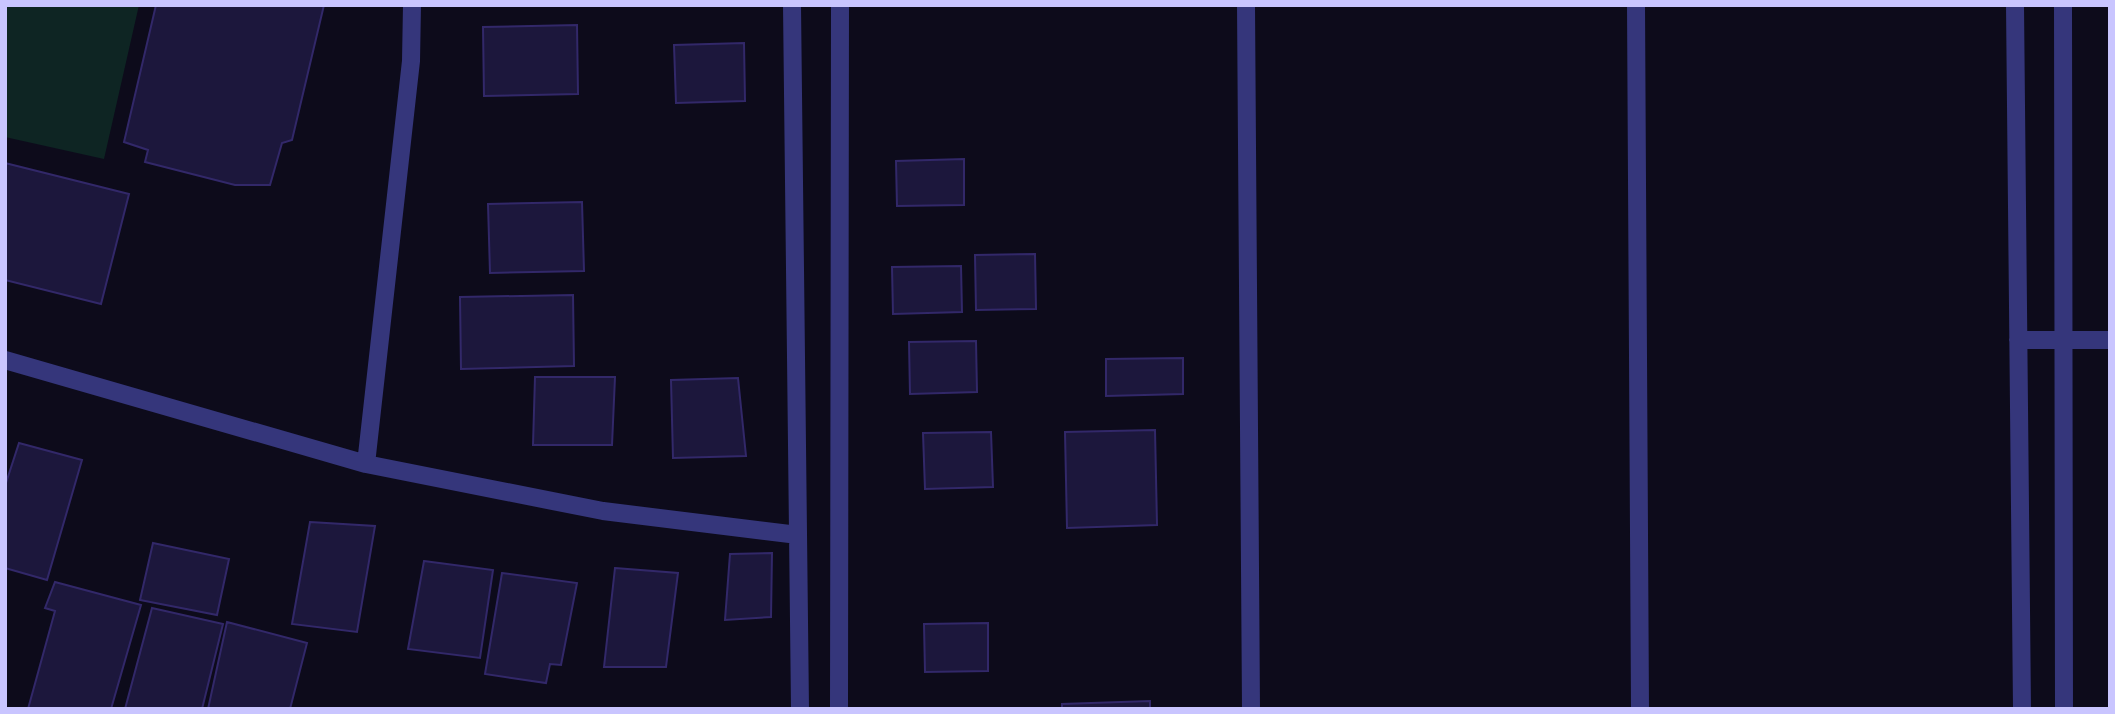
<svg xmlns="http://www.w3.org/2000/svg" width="2115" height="714" font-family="'Sofia Sans Condensed',sans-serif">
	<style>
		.green { fill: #0e2523 }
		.building { fill: #1c173c; stroke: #322869; stroke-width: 2 }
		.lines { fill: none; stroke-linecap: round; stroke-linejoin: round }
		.minor { stroke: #35367b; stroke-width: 18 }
	</style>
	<rect width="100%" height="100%" fill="#0d0b1b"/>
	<!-- green -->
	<path class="green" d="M5 5H139L104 159 5 137Z"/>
	<!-- building -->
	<path class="building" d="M156 5H324L292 140 282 143 270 185H235L145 162 148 150 124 142Z
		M577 25 578 94 484 96 483 27Z
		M744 43 745 101 676 103 674 45Z
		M964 159V205L897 206 896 161Z
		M5 163 129 194 101 304 5 280Z
		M582 202 584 271 490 273 488 204Z
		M1035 254 1036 309 976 310 975 255Z
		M961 266 962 312 893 314 892 267Z
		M573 295 574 366 461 369 460 297Z
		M976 341 977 392 910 394 909 342Z
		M1183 358V394L1106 396V359Z
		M535 377H615L612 445H533Z
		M738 378 746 456 673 458 671 380Z
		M1155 430 1157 525 1067 528 1065 432Z
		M991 432 993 487 925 489 923 433Z
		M19 443 82 460 47 580 5 568V486Z
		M310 522 375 526 357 632 292 624Z
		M153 543 229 559 217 615 140 600Z
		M772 553 771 617 725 620 730 554Z
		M424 561 493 570 480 658 408 649Z
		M615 568 678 573 666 667H604Z
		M502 573 577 583 561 665 550 664 546 683 485 674Z
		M55 582 141 605 111 709H28L55 611 45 608Z
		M152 608 223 624 202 709H125Z
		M227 622 307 643 290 709H208Z
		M988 623V671L925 672 924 624Z
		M1150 701V709H1062V704Z"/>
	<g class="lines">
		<!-- minor -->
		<path class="minor" d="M792 5 800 709
			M1246 5 1251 709
			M1636 5 1640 709
			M2015 5 2022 709
			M2063 5 2064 709
			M2018 340H2110
			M5 360 366 464 603 511 798 535
			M366 464 411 61 412 5
			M839 709 840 5"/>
	</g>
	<!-- border -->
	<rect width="2115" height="714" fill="none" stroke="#c9c5ff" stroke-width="14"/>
</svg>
